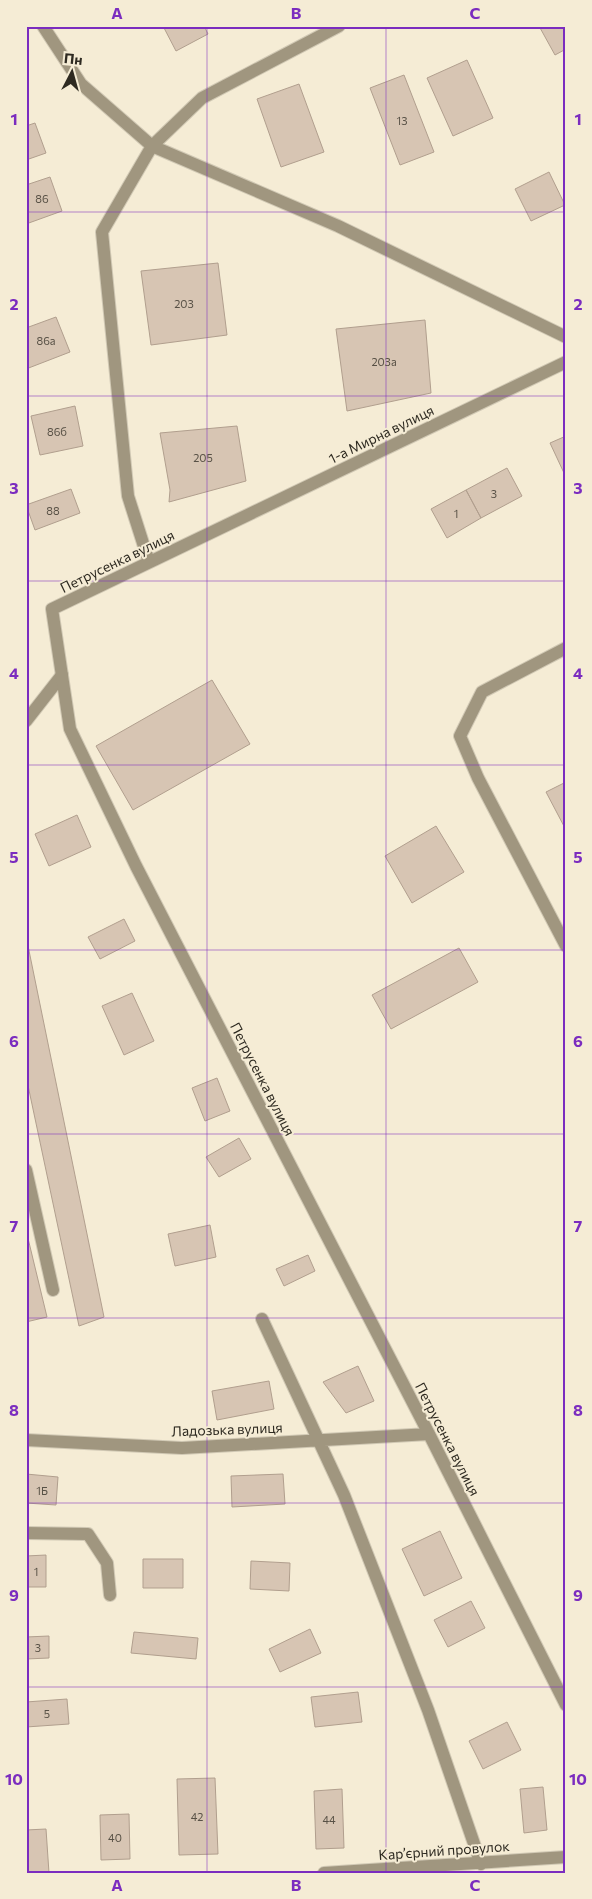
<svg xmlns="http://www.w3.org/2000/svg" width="592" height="1899" font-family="Commissioner,sans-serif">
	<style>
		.building { fill: #d7c5b3; stroke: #b19f8e }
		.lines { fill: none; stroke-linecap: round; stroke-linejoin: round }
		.service-casing { stroke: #d1c9b5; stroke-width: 14 }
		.minor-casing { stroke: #d1c9b5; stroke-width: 14 }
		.service { stroke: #a0967f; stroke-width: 12 }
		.minor { stroke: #a0967f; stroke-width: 12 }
		.grid { fill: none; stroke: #7b2cbf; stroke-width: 1; stroke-opacity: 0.55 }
		.labels { text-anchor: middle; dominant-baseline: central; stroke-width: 4; stroke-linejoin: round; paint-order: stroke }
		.number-label { font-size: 11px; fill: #585146 }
		.street-label { font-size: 14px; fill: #2e2a21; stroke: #f5ecd5 }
		.neatline { fill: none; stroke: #7b2cbf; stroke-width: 2 }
		.grid-label { font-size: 16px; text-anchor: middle; font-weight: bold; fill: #7b2cbf }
	</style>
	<rect width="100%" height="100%" fill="#f5ecd5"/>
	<!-- building -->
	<path class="building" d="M163 26H204L208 34 176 51Z
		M539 26H566V49L555 55Z
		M467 60 493 118 453 136 427 78Z
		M404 75 434 152 400 165 370 88Z
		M299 84 324 152 281 167 257 99Z
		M35 123 46 153 26 160V126Z
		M549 172 565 205 531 221 515 189Z
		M50 177 62 211 26 224V185Z
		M218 263 227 335 151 345 141 271Z
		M56 317 70 352 26 369V328Z
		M425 320 431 393 347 411 336 329Z
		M75 406 83 446 40 455 31 416Z
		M237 426 246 481 169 502 170 490 160 433Z
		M566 436V472L564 473 550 443Z
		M507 468 522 496 481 518 466 490Z
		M71 489 80 513 35 530 26 505Z
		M466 490 481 518 447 538 431 509Z
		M212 680 250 744 133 810 96 746Z
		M566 782V830L546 792Z
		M77 815 91 847 49 866 35 834Z
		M436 826 464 872 412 903 385 856Z
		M124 919 135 941 100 959 88 937Z
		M26 936 104 1317 79 1326 26 1076Z
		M459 948 478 982 391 1029 372 995Z
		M132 993 154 1041 124 1055 102 1006Z
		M217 1078 230 1111 205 1121 192 1088Z
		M239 1138 251 1159 219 1177 206 1157Z
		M210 1225 216 1257 175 1266 168 1234Z
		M26 1230 47 1317 26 1322Z
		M308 1255 315 1271 284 1286 276 1269Z
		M358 1366 374 1401 346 1413 323 1382Z
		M269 1381 274 1409 217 1420 212 1391Z
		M26 1474 58 1477 56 1505 26 1503Z
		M283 1474 285 1504 232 1507 231 1476Z
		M440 1531 462 1578 424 1596 402 1549Z
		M46 1555V1587H26V1556Z
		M143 1559H183V1588H143Z
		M251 1561 290 1563 289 1591 250 1589Z
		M471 1601 485 1628 448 1647 434 1620Z
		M310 1629 321 1653 280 1672 269 1649Z
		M134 1632 198 1638 196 1659 131 1653Z
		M49 1636V1658L26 1659V1637Z
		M358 1692 362 1722 315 1727 311 1697Z
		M67 1699 69 1724 26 1727V1702Z
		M507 1722 521 1750 483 1769 469 1741Z
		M215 1778 218 1854 179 1855 177 1779Z
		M543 1787 547 1830 524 1833 520 1789Z
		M342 1789 344 1848 316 1849 314 1791Z
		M129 1814 130 1859 101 1860 100 1815Z
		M46 1829 49 1873H26V1830Z"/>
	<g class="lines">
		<!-- service casing -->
		<g class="service-casing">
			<path id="service" d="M566 648 482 692 460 736 478 778 566 946
				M26 721 62 675
				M26 1170 53 1290
				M26 1533 88 1534 107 1563 110 1595"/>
		</g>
		<!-- minor casing -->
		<g class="minor-casing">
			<path id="minor" d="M43 26 81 84 152 146 338 226 566 337
				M566 362 52 609 70 729 136 866 429 1434 566 1705
				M149 562 128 496 102 232 152 146 202 98 339 26
				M262 1319 344 1495 428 1710 481 1864
				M26 1440 182 1448 429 1434
				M324 1873 566 1857"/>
		</g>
		<!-- service -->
		<use href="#service" class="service"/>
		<!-- minor -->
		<use href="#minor" class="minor"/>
	</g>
	<!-- grid -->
	<path class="grid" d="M207 26V1873M386 26V1873M26 212H566M26 396H566M26 581H566M26 765H566M26 950H566M26 1134H566M26 1318H566M26 1503H566M26 1687H566"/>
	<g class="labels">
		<!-- number labels -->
		<g class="number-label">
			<text x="402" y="120">13</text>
			<text x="42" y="198">86</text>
			<text x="184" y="303">203</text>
			<text x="46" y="340">86а</text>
			<text x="384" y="361">203а</text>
			<text x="57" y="431">86б</text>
			<text x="203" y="457">205</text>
			<text x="494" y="493">3</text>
			<text x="53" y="510">88</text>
			<text x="456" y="513">1</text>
			<text x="42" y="1490">1Б</text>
			<text x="36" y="1571">1</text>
			<text x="38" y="1647">3</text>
			<text x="47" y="1713">5</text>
			<text x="197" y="1816">42</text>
			<text x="329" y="1819">44</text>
			<text x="115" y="1837">40</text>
		</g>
		<!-- street labels -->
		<g class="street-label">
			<text transform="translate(381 434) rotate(-26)">1-а Мирна вулиця</text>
			<text transform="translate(117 561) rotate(-26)">Петрусенка вулиця</text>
			<text transform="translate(263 1079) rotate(63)">Петрусенка вулиця</text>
			<text transform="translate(227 1429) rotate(-2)">Ладозька вулиця</text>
			<text transform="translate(448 1439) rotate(63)">Петрусенка вулиця</text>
			<text transform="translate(444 1850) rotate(-4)">Кар’єрний провулок</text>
		</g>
	</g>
	<!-- border -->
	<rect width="592" height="1899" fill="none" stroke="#f5ecd5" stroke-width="55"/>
	<!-- north arrow -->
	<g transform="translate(72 72) rotate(6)" stroke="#f5ecd5" stroke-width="4" paint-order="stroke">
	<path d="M0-4L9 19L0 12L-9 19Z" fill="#2e2a21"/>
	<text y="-8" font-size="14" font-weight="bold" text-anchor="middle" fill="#2e2a21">Пн</text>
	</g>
	<rect x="28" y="28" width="536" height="1844" class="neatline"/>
	<g class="grid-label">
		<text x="117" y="19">A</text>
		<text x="296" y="19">B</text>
		<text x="475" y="19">C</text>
		<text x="14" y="125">1</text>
		<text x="578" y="125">1</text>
		<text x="14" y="310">2</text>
		<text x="578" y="310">2</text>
		<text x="14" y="494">3</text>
		<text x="578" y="494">3</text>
		<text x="14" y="679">4</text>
		<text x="578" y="679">4</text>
		<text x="14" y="863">5</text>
		<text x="578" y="863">5</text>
		<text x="14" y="1047">6</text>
		<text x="578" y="1047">6</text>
		<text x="14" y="1232">7</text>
		<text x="578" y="1232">7</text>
		<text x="14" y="1416">8</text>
		<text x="578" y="1416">8</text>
		<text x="14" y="1601">9</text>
		<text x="578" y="1601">9</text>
		<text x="14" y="1785">10</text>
		<text x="578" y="1785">10</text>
		<text x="117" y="1891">A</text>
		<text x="296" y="1891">B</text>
		<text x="475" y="1891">C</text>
	</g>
</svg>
